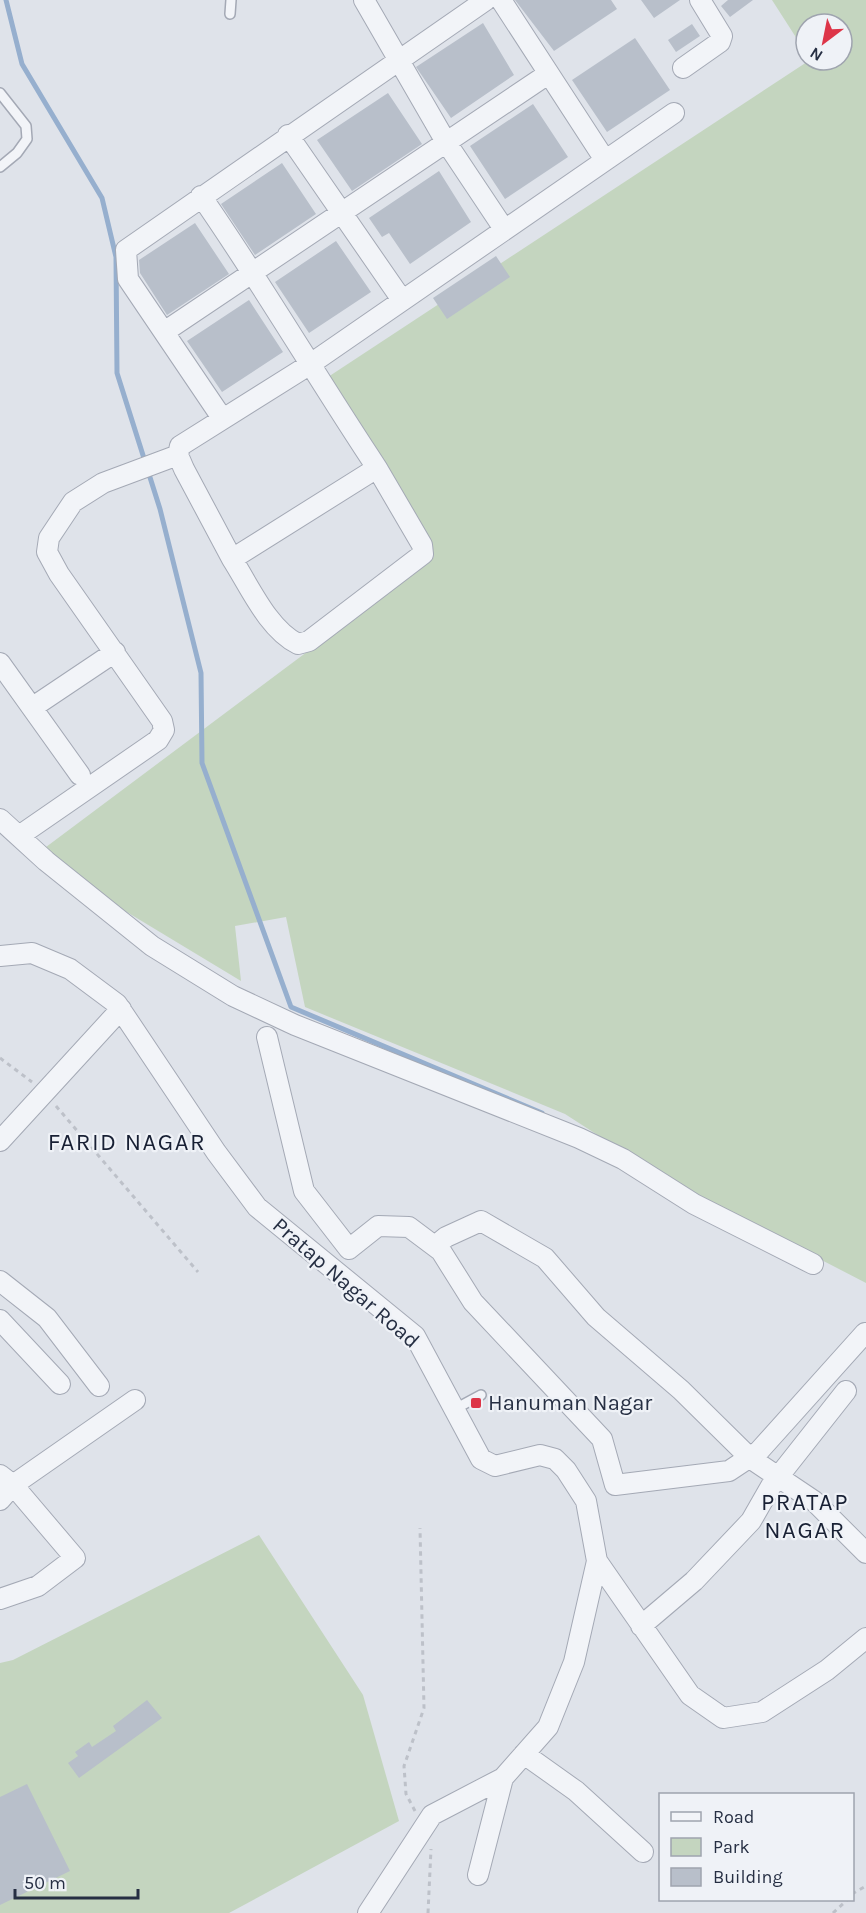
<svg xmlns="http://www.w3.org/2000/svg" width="866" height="1913" font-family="Karla,sans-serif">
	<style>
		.green { fill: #c4d5bf }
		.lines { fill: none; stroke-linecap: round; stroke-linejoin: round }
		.stream { stroke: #96afce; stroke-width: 5 }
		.building { fill: #b8bfca }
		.service-casing { stroke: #a4a9b5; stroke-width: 12 }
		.minor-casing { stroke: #a4a9b5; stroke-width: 22 }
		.path { stroke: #bdc1c9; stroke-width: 3; stroke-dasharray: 4.5 4.5; stroke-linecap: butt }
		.service { stroke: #f2f4f8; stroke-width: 9 }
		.minor { stroke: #f2f4f8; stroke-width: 20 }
		.poi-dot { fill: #dd3548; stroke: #eff2f7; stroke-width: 2 }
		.labels { text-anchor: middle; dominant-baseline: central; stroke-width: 4.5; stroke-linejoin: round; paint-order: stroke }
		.street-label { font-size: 22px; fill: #262f43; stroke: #eff2f7 }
		.poi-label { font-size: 22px; fill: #262f43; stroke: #eff2f7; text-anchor: start }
		.neighbourhood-label { font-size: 24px; letter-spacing: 1.5px; fill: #182034; stroke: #eff2f7 }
	</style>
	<rect width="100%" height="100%" fill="#dfe3ea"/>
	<!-- green -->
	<path class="green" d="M772 0H866V1283L669 1181 565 1114 305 1007 286 917 235 926 241 981 34 856 434 557 328 377 810 60H842V24H806V53Z
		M259 1535 363 1695 399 1821 229 1913H0V1663L13 1660Z"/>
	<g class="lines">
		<!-- stream -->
		<path class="stream" d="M6 0 22 64 102 198 116 257 117 373 160 509 201 673 202 763 291 1007 542 1113"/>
	</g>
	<!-- building -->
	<path class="building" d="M515 0H611L617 9 554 51Z
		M641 0H680L654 18Z
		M728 0H753L730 17 721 6Z
		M483 23 514 75 451 118 416 67Z
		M692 24 700 36 676 52 668 40Z
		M635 38 670 90 607 132 572 80Z
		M388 93 422 144 352 191 317 140Z
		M533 104 568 157 505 199 470 146Z
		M282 163 316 214 255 255 221 204Z
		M439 171 471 222 410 264 389 233 382 237 369 218Z
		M195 223 229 274 167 315 140 273 139 260Z
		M336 241 371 292 309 333 275 282Z
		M496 256 510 277 447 319 433 298Z
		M249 300 283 352 222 392 187 341Z
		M147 1700 162 1718 79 1778 68 1763 78 1756 75 1752 89 1742 92 1747 116 1731 113 1726Z
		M27 1784 70 1871 0 1905V1797Z"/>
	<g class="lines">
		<!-- service casing -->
		<g class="service-casing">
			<path id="service" d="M230 14 231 0
				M0 93 26 126 27 139 17 153 0 167
				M455 1409 481 1395"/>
		</g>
		<!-- minor casing -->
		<g class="minor-casing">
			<path id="minor" d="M364 0 446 142 504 229
				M501 0 605 160
				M683 68 720 42 722 36 700 0
				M288 135 402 300
				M201 196C263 285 317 378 377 468L232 559 184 469 178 455 180 446 309 365 674 113
				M164 332 548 74
				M222 418 128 279 126 250 486 0
				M232 559C250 587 268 629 298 644L309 641 423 554 422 545 377 468
				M0 663 80 775
				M33 707 115 652
				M0 819 46 861 152 946 233 996 295 1025 579 1138 623 1159 694 1204 813 1264
				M19 836 158 740 164 730 162 721 59 574 47 552 49 538 73 502 103 483 178 455
				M0 956 32 953 70 969 117 1004 216 1152 257 1207 415 1336 481 1459 495 1466 540 1455 555 1459 566 1470 586 1501 597 1561 574 1662 548 1727 503 1778 432 1815 368 1913
				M267 1037 304 1191 349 1249 378 1226 409 1227 441 1251 473 1302 602 1439 615 1485 729 1471 759 1451 865 1333
				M0 1141 121 1009
				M435 1246 446 1237 481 1221 545 1258 596 1317 681 1390 750 1458 814 1501 866 1553
				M0 1281 47 1318 99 1386
				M0 1320 60 1384
				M0 1475 13 1485 75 1558 38 1586 0 1599
				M0 1500 13 1485 135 1400
				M597 1561 690 1695 723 1718 762 1712 827 1670 866 1638
				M641 1626 694 1581 751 1521 771 1486 846 1391
				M524 1754 576 1791 643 1852
				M478 1875 503 1778"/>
		</g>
		<!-- path -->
		<path class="path" d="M0 1058 32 1082
			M56 1106 198 1272
			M415 1811 406 1794 404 1766 424 1708 420 1528
			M852 1894 866 1886
			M428 1913 431 1849
			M833 1913 847 1900"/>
		<!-- service -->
		<use href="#service" class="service"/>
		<!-- minor -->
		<use href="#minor" class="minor"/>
	</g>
	<!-- markers -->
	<rect class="poi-dot" x="470" y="1397" width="12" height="12" rx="3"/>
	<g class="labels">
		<!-- street labels -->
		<g class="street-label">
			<text transform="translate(346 1283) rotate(41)">Pratap Nagar Road</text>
		</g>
		<!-- poi labels -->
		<g class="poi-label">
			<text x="488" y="1403">Hanuman Nagar</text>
		</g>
		<!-- neighbourhood labels -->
		<g class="neighbourhood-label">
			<text x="127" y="1142">FARID NAGAR</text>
			<text x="805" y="1502">PRATAP<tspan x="805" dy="28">NAGAR</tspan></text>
		</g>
	</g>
	<!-- legend -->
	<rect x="659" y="1793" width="195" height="108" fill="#eff2f7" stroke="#9fa4af" stroke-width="1.5"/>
	<rect x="671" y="1812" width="30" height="9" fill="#f2f4f8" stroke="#9fa4af" stroke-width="1.5"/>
	<text x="713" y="1823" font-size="18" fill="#262f43">Road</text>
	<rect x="671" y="1838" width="30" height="18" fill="#c4d5bf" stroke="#9fa4af" stroke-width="1.5"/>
	<text x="713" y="1853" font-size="18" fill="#262f43">Park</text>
	<rect x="671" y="1868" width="30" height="18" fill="#b8bfca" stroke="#9fa4af" stroke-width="1.5"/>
	<text x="713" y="1883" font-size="18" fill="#262f43">Building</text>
	<!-- north arrow -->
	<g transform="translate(824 42) rotate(212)"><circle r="28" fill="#eff2f7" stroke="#9fa4af" stroke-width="1.5"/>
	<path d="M0-4.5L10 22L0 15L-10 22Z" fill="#dd3548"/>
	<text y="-9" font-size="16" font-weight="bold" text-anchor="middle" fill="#262f43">N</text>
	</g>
	<!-- scale -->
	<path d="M15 1889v9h123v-9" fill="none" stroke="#262f43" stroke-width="3"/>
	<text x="24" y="1889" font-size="18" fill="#262f43" stroke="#eff2f7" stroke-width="4.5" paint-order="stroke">50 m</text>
</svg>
